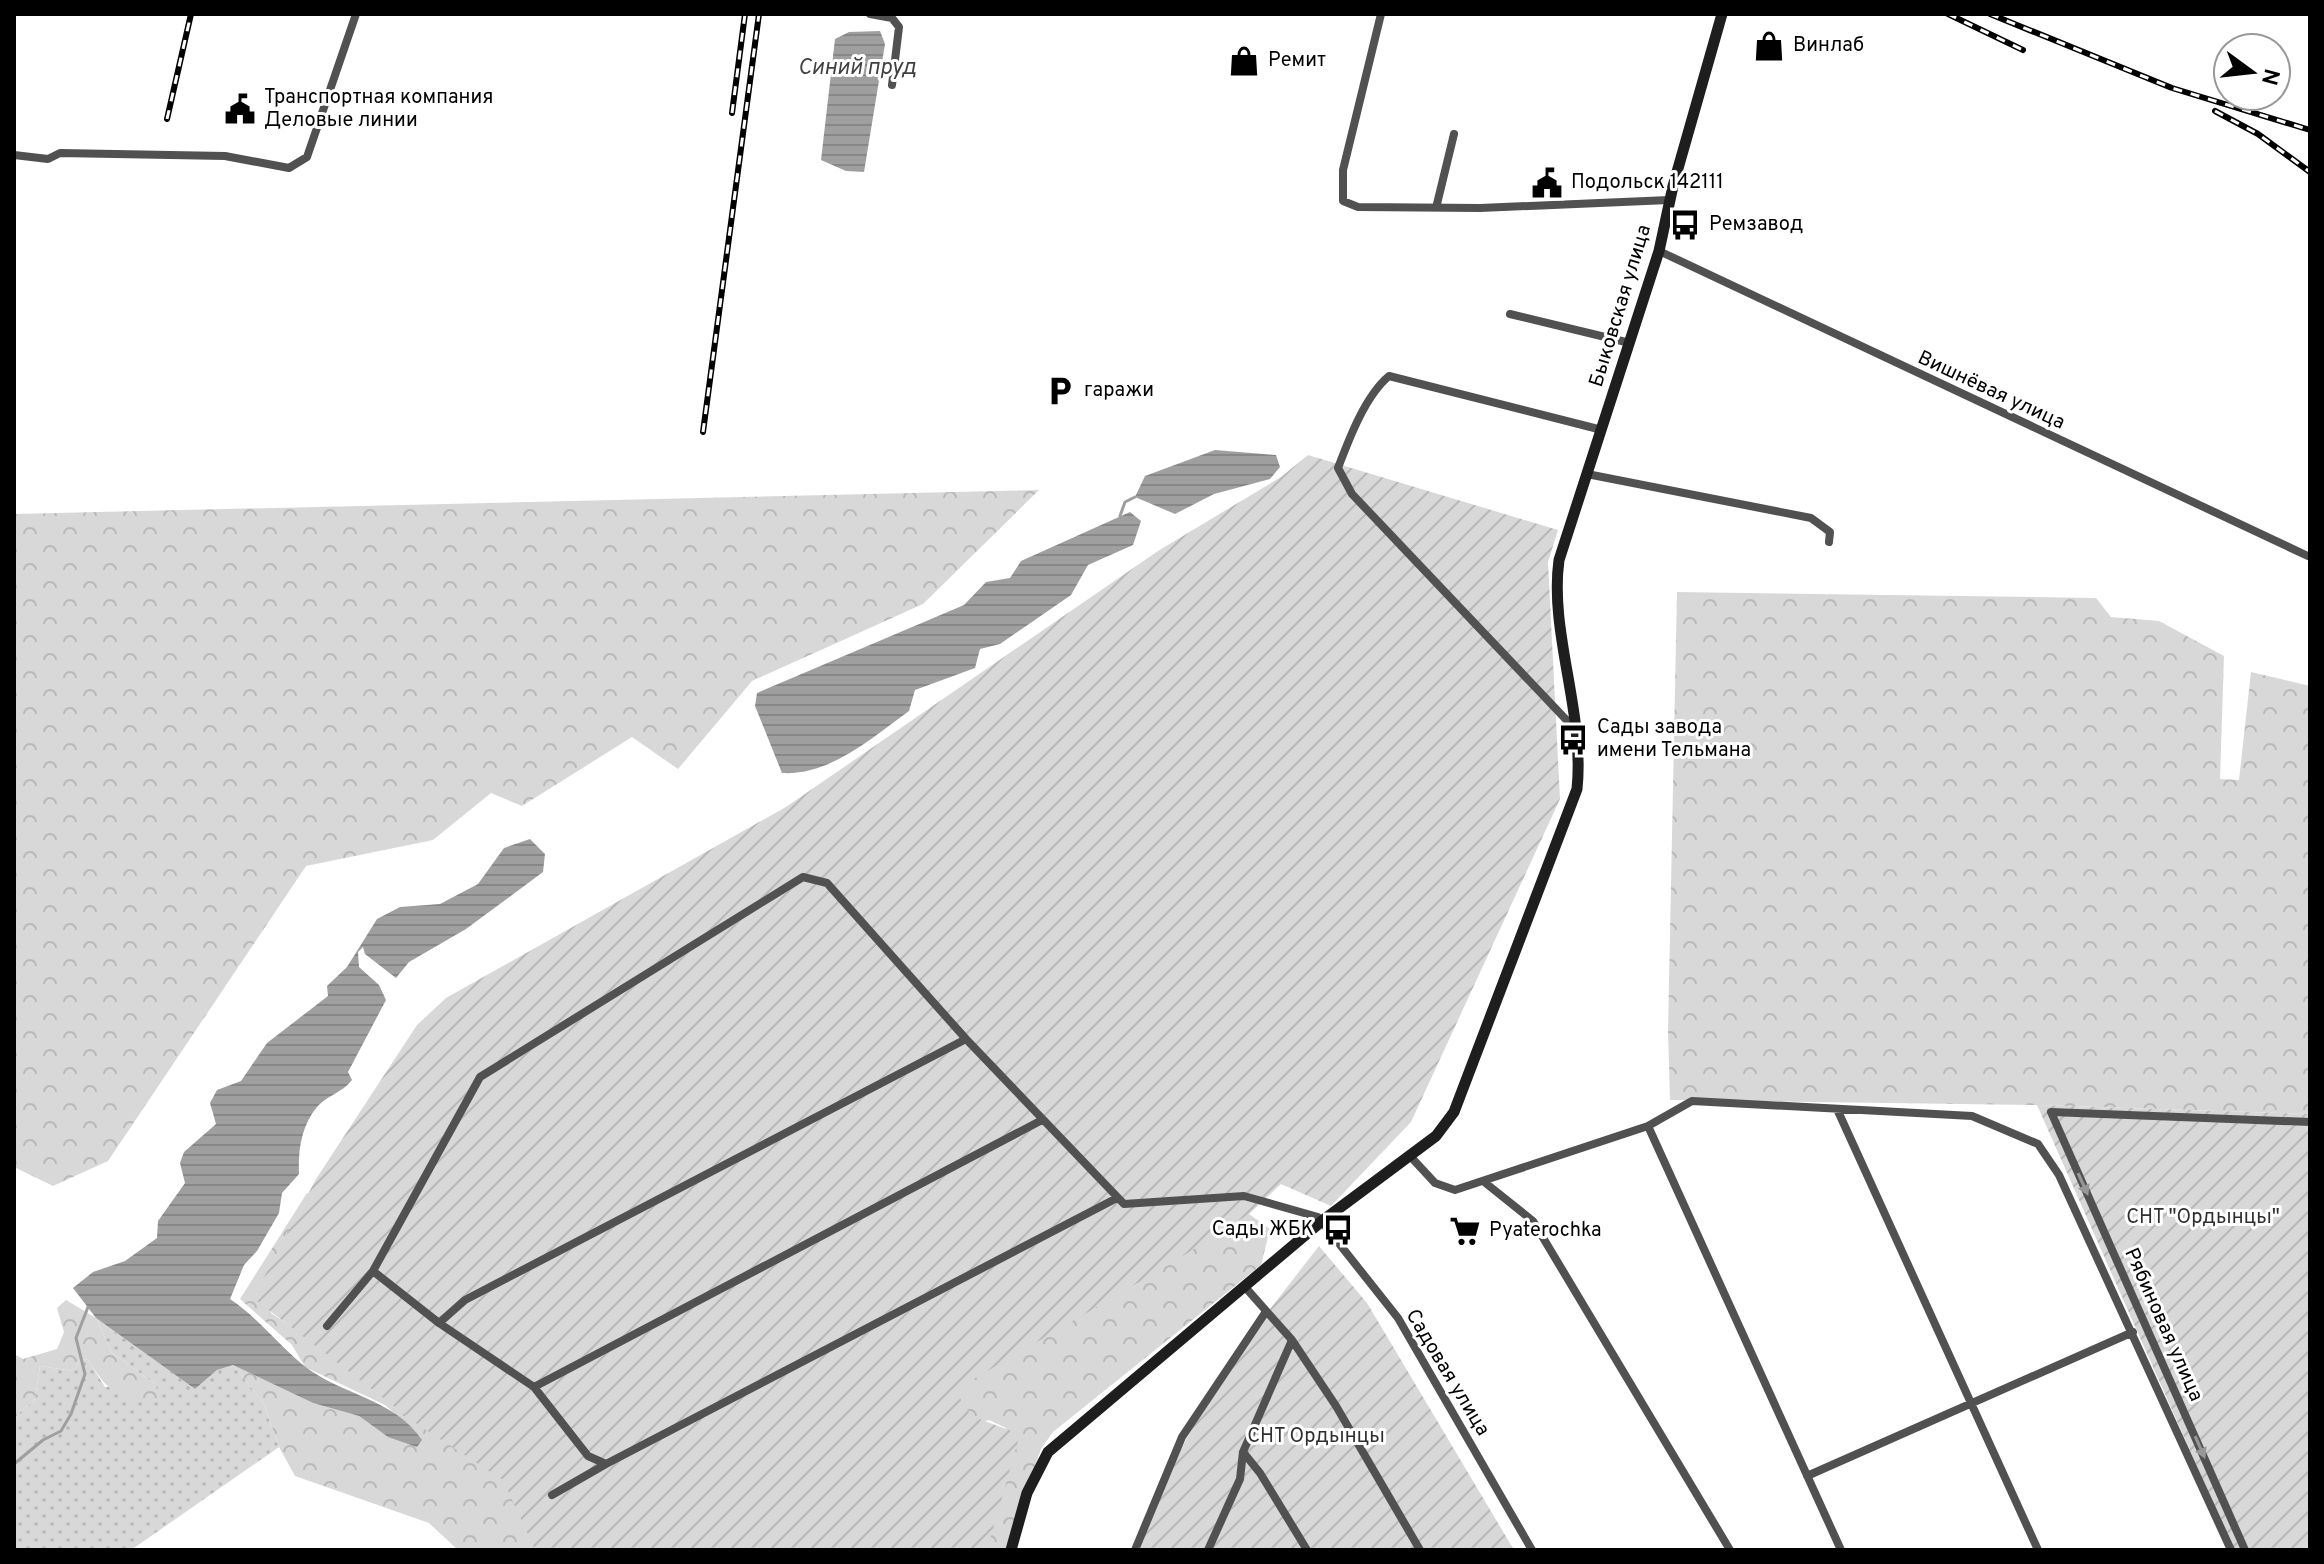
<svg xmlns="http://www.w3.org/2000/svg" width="2324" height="1564" font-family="Overpass,sans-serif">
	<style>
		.grass { fill: url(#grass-dots) }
		.forest { fill: url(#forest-crowns) }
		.garden { fill: url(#garden-furrows) }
		.water { fill: url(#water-rules) }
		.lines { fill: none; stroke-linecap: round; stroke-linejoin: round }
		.stream { stroke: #9f9f9f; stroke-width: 3 }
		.street { stroke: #515151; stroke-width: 8 }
		.secondary { stroke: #1e1e1e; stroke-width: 11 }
		.rail-casing { stroke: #000; stroke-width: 6 }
		.rail { stroke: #fff; stroke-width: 3; stroke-dasharray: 9; stroke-linecap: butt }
		.oneway { fill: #979797 }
		.labels { text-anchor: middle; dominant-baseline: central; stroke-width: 6; stroke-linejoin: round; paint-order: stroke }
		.poi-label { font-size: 20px; fill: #000; stroke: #fff; text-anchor: start }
		.street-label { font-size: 20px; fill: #000; stroke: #fff }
		.park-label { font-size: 20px; fill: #2f2f2f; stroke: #fff }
		.water-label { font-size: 22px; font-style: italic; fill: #404040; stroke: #fff }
	</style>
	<defs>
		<pattern id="grass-dots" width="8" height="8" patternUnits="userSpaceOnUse" patternTransform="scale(2)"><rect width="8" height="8" fill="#d8d8d8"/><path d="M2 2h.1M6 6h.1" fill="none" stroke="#b8b8b8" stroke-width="1.8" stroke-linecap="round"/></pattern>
		<pattern id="forest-crowns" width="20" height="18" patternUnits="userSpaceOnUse" patternTransform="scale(2)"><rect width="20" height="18" fill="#d8d8d8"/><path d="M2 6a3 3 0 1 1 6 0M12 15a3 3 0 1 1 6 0" fill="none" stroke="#b8b8b8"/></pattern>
		<pattern id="garden-furrows" width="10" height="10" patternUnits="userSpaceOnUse" patternTransform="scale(2)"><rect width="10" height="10" fill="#d8d8d8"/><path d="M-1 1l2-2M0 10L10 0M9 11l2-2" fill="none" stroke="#b8b8b8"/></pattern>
		<pattern id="water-rules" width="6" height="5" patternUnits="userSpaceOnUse" patternTransform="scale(2)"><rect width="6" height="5" fill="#9f9f9f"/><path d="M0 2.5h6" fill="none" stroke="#878787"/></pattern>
	</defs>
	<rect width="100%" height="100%" fill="#fff"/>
	<!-- grass -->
	<path class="grass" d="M96 1318 195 1389 217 1370 233 1365 263 1402 279 1447 131 1550H14V1424L19 1413 35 1399 40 1366 73 1371 81 1359 88 1360 105 1387 155 1384 112 1353Z"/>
	<!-- forest -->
	<path class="forest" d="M1039 490 923 604 752 681 678 769 632 737 522 806 491 793 433 840 306 866 108 1161 53 1186 14 1167V514Z
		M1677 592 2096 598 2111 617 2159 621 2224 656 2220 779 2239 780 2251 672 2310 686V1114L2037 1105 1670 1100 1668 1031Z
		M307 1193 316 1195 266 1296 271 1313 517 1481 548 1550H458L429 1523 295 1476 279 1447 263 1402 233 1365 313 1403 359 1416 388 1437 416 1432 385 1405 305 1367 292 1345 240 1299Z
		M1249 1214 1270 1229 1261 1265 1053 1432 1041 1449 1006 1550H984L1012 1451 1006 1428 989 1420 558 1542 1233 1217Z
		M66 1300 96 1318 112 1353 155 1384 160 1396 148 1403C112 1395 108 1390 88 1360L81 1359 73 1371 40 1366 35 1399 19 1413 14 1424V1354L23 1359 57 1349 64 1332 57 1308Z"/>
	<!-- garden -->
	<path class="garden" d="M1308 455 1558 530 1548 562 1560 799 1411 1122 1331 1206 1281 1184 1249 1214 1175 1261 955 1390 971 1416 1020 1434 987 1550H535L503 1480 420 1426 253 1298 316 1179 417 1025 446 998 786 807 1158 551 1281 477Z
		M2037 1105 2310 1114V1550H2234Z
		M1319 1246 1367 1303 1514 1550H1138L1175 1459 1235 1354Z"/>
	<!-- water -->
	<path class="water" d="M880 31 885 44 864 172 846 171 821 160 835 39 849 32Z
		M1215 450 1276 455 1280 467 1270 479 1214 494 1175 514 1135 497 1145 476Z
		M1130 512 1141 521 1133 545 1088 565 1071 595 1000 644 980 649 975 668 915 690 909 711C873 737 830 776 782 773L755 706 757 693 964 605 986 582 1010 578 1021 561Z
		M530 839 545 854 543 872 466 929 409 962 396 978 365 954 363 947 358 952 359 967 379 985 386 1000 348 1072 352 1080C342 1093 326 1096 317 1107 301 1126 298 1151 299 1174L282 1193 279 1213 257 1251 244 1265 230 1299C257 1317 278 1344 303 1365 340 1395 394 1398 422 1440L417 1447 388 1437 359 1416 313 1403 233 1365 217 1370 195 1389 96 1318 73 1288 93 1272 125 1261 157 1238 158 1221 185 1183 180 1163 184 1152 216 1124 210 1103 217 1090 241 1081 267 1043 328 996 327 986 347 967 377 919 400 907 440 904 478 884 504 848Z"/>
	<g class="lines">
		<!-- stream -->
		<path class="stream" d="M1120 516 1125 502 1135 497
			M14 1464 43 1440 61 1431 71 1414 85 1374 76 1338 88 1307"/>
		<!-- street -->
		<path class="street" d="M870 14 892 18 899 27 892 85
			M1381 14 1343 170V201L1358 207 1480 208 1669 200
			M14 155 48 159 60 153 225 156 289 168 307 157 356 14
			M1436 208 1454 134
			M1659 251 2310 557
			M1510 314 1630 343
			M1587 474 1811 518 1830 532 1829 542
			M1575 729 1352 494 1338 468C1349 439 1365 396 1389 376L1602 430
			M1837 1109 2038 1550
			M1648 1126 1841 1550
			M1410 1156 1435 1183 1455 1190 1648 1126 1692 1101 1972 1116 2038 1144 2059 1175 2231 1550
			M1483 1181 1533 1221 1730 1550
			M1117 1198 606 1464 588 1456 534 1387 439 1323 373 1271 480 1077 803 877 827 883 966 1039 1124 1204 1244 1196 1318 1217 1398 1318 1532 1550
			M439 1323 465 1300 966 1039
			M327 1326 373 1271
			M1292 1340 1336 1406 1420 1550
			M534 1387 1042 1120
			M1243 1452 1260 1473 1307 1550
			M1807 1476 2133 1332
			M552 1495 606 1464
			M1135 1550 1182 1437 1265 1313
			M1208 1550 1240 1479 1243 1452 1292 1340 1245 1287
			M2245 1550 2051 1112 2310 1122"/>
		<!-- secondary -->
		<path class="secondary" d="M1011 1550 1027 1493 1048 1452 1322 1221 1436 1136 1454 1112 1577 789C1585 711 1549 633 1559 560L1659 251 1673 186 1722 14"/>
		<!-- rail casing -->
		<g class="rail-casing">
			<path id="rail" d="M1948 14 2023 50
				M1990 14 2172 88 2310 130
				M2215 111 2258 134 2310 172
				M732 113 745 14
				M167 119 191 14
				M703 432 759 14"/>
		</g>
		<!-- rail -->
		<use href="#rail" class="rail"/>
	</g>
	<!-- one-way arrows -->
	<defs><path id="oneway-solid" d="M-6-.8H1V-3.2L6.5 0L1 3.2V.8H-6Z" transform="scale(2)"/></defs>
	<g class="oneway">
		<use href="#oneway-solid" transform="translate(2083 1184) rotate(66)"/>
		<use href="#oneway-solid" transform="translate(2200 1447) rotate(66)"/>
	</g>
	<!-- icons -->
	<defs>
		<g id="shop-bare" transform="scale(2.4)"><path d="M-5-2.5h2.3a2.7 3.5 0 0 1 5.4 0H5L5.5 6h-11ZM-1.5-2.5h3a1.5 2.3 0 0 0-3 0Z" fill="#000" stroke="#fff" stroke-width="2.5" paint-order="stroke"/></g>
		<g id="civic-bare" transform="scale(2.4)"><path d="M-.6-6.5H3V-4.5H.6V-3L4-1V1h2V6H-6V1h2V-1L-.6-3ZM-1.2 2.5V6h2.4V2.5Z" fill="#000" stroke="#fff" stroke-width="2.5" paint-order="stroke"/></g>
		<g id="bus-bare" transform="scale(2.4)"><path d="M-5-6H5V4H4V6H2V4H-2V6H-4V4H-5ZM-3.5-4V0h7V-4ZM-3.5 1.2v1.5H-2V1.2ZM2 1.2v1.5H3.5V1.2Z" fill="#000" stroke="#fff" stroke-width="2.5" paint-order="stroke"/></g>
		<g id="parking-bare" transform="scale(2.4)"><path d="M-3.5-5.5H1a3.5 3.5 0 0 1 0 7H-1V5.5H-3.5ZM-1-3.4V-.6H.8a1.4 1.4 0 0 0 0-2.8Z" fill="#000" stroke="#fff" stroke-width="2.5" paint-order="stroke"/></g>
		<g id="supermarket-bare" transform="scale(2.4)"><path d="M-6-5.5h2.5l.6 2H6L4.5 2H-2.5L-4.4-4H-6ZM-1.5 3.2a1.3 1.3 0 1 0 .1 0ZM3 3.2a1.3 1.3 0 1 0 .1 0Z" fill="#000" stroke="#fff" stroke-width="2.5" paint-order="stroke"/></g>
	</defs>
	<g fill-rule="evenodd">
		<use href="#shop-bare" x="1769" y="46"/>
		<use href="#shop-bare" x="1244" y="61"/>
		<use href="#civic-bare" x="240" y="109"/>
		<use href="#civic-bare" x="1547" y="183"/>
		<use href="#bus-bare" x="1685" y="225"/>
		<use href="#parking-bare" x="1060" y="391"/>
		<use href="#bus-bare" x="1573" y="740"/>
		<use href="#bus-bare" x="1338" y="1230"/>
		<use href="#supermarket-bare" x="1465" y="1231"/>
	</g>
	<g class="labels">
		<!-- poi labels -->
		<g class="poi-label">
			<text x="1793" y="46">Винлаб</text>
			<text x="1268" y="61">Ремит</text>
			<text x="264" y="98">Транспортная компания<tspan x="264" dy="23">Деловые линии</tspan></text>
			<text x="1571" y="183">Подольск 142111</text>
			<text x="1709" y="225">Ремзавод</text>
			<text x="1084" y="391">гаражи</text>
			<text x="1597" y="728">Сады завода<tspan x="1597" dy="23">имени Тельмана</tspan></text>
			<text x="1314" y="1230" text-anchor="end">Сады ЖБК</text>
			<text x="1489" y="1231">Pyaterochka</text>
		</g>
		<!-- street labels -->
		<g class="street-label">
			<text transform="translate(1621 306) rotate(-73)">Быковская улица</text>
			<text transform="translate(1991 391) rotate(25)">Вишнёвая улица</text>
			<text transform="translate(2163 1325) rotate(66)">Рябиновая улица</text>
			<text transform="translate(1447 1373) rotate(59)">Садовая улица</text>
		</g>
		<!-- park labels -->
		<g class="park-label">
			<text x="2203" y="1218">СНТ "Ордынцы"</text>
			<text x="1316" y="1437">СНТ Ордынцы</text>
		</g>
		<!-- water labels -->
		<g class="water-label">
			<text x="857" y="68">Синий пруд</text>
		</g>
	</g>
	<!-- border -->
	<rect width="2324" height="1564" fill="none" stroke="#000000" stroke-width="32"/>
	<!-- north arrow -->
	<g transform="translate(2252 72) rotate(105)"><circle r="38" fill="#ffffff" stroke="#999999" stroke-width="2"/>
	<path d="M0-6L14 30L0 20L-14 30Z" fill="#000000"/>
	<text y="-12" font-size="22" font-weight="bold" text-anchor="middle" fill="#000000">N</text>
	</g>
</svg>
